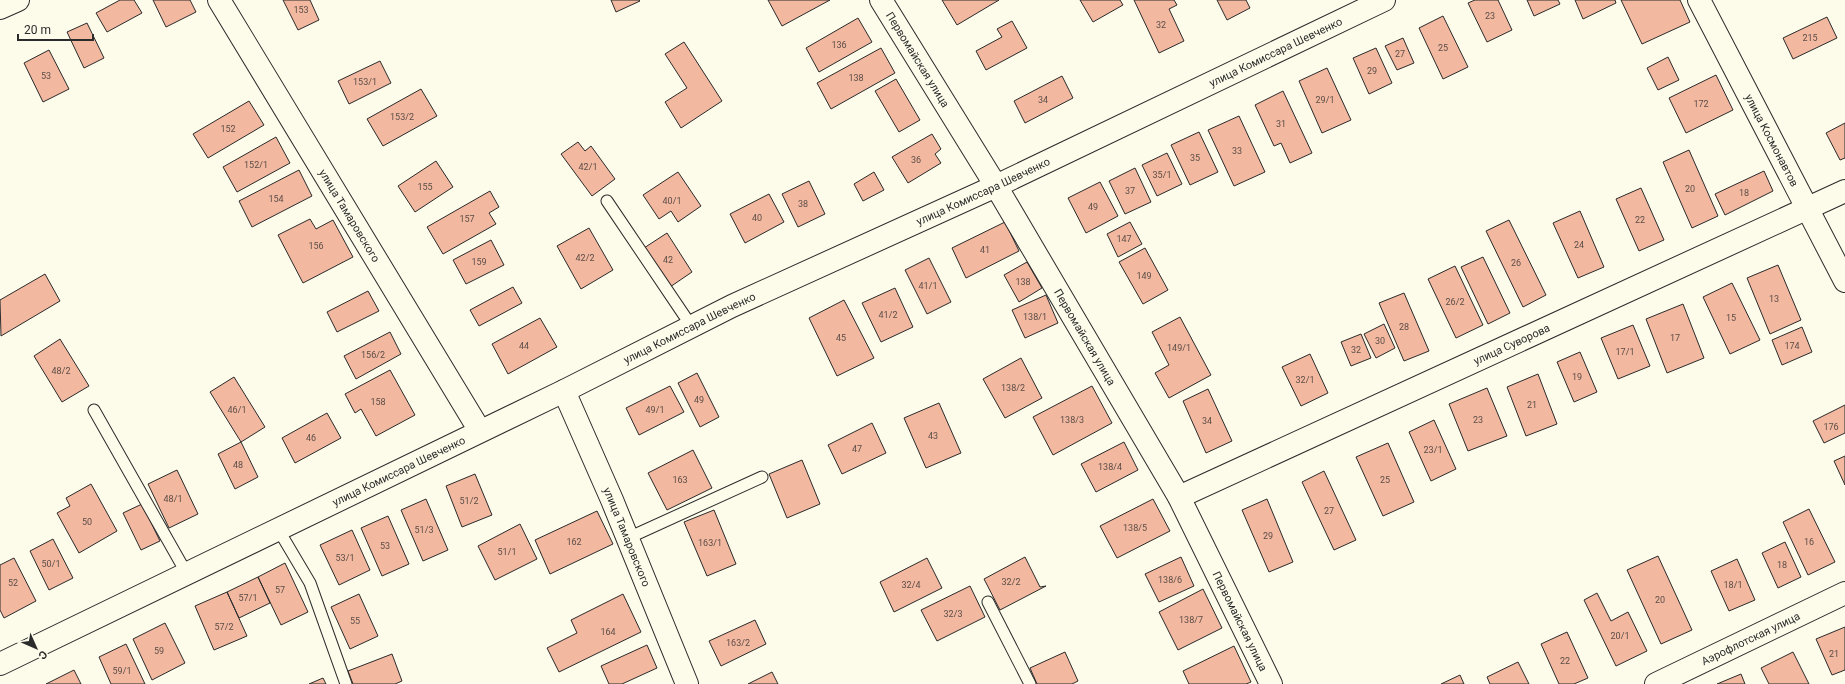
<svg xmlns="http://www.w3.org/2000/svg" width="1845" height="684" font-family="Roboto,sans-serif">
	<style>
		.building { fill: #f2b8a0; stroke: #2b2b2b }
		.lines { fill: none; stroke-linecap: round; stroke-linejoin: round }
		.lane-casing { stroke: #2b2b2b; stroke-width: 13 }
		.street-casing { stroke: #2b2b2b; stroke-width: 24 }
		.lane { stroke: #fdfbea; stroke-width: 11 }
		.street { stroke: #fdfbea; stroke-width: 22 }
		.labels { text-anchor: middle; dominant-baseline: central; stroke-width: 3; stroke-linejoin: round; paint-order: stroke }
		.number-label { font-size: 9px; fill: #5d4e48 }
		.street-label { font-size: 11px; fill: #2b2b2b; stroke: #fdfbea }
	</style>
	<rect width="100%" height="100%" fill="#fdfbea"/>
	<!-- building -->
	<path class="building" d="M120 0H134L142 13 107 32 96 13Z
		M153 0H190L196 12 166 27Z
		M283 0H310L319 20 298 30Z
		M611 0H639L640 1 616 12Z
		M768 0H830L782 26Z
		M942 0H999L957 25Z
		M1080 0H1120L1123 5 1093 22Z
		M1134 0H1174L1177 5 1169 9 1184 41 1159 53Z
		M1217 0H1246L1250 8 1227 20Z
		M1475 0H1498L1512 30 1487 42 1468 3Z
		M1527 0H1558L1560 4 1534 16Z
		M1575 0H1615L1616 3 1583 19Z
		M1621 0H1680L1690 22 1642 44Z
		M1443 16 1468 67 1443 79 1419 28Z
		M1827 17 1837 38 1793 59 1783 38Z
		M858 18 872 42 819 72 806 48Z
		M1012 21 1027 48 986 70 976 51 1002 37 997 29Z
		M87 23 104 58 84 68 67 32Z
		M1403 38 1414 63 1397 70 1385 46Z
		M684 42 722 101 681 128 665 102 687 88 665 54Z
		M881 48 895 73 831 109 817 83Z
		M1376 48 1392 83 1369 94 1353 58Z
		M49 50 69 89 43 102 24 63Z
		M1668 57 1679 80 1658 90 1647 68Z
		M380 61 391 83 349 104 338 81Z
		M1327 68 1351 120 1322 133 1299 81Z
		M1716 75 1733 110 1686 133 1669 98Z
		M1062 76 1073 98 1025 123 1014 101Z
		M896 79 920 120 899 132 875 91Z
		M421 89 437 116 383 146 367 119Z
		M1283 91 1312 153 1290 163 1281 143 1274 146 1255 105Z
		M249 101 264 125 208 158 193 134Z
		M1239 116 1265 172 1234 186 1208 130Z
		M1845 123V158L1840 160 1826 133Z
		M1199 132 1218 172 1190 185 1171 145Z
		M932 134 941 149 935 154 941 163 908 183 892 157Z
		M276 137 290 163 237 192 223 167Z
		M578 142 585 151 591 146 615 179 592 196 561 154Z
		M1689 150 1718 216 1692 228 1663 162Z
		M1167 153 1182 184 1157 196 1142 165Z
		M436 161 453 187 415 212 398 186Z
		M1135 168 1151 202 1125 214 1109 181Z
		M299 170 312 196 252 227 239 201Z
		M1764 171 1773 191 1725 215 1715 194Z
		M678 172 701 206 678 222 671 211 659 219 643 195Z
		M874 172 884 190 863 201 854 184Z
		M809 181 825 214 798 227 782 194Z
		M1100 182 1118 216 1086 233 1068 198Z
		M1641 188 1664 240 1639 251 1616 199Z
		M490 191 499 207 489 213 496 224 443 254 427 227Z
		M769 194 784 222 745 243 730 214Z
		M1580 211 1604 267 1578 278 1553 223Z
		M310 219 316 229 333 220 353 257 303 283 278 235Z
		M1509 220 1546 295 1523 307 1486 231Z
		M1005 222 1019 251 966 278 952 248Z
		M1130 222 1142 244 1118 257 1107 234Z
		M589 228 613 270 581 289 557 246Z
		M667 233 692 272 670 287 644 248Z
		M491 240 504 265 466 284 453 260Z
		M1145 248 1168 290 1143 304 1119 262Z
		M1483 257 1510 313 1488 324 1461 267Z
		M929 258 951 302 927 314 905 270Z
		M1027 262 1042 288 1019 302 1004 275Z
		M1778 265 1801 320 1770 334 1747 278Z
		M1455 266 1483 325 1456 338 1428 279Z
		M45 274 60 301 1 336 0 300Z
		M1732 283 1760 340 1730 354 1703 297Z
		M513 287 522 303 479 326 470 310Z
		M895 288 913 327 881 342 862 303Z
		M368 291 379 311 337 332 327 312Z
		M1404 293 1429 351 1404 361 1379 303Z
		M1046 295 1058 323 1025 338 1012 310Z
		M844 300 874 358 837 376 809 318Z
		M1683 304 1704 358 1667 373 1646 319Z
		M1180 317 1211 375 1169 398 1155 373 1169 365 1152 332Z
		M540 318 557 347 508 374 492 344Z
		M1384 324 1395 348 1376 358 1364 334Z
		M1633 325 1650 366 1618 379 1601 338Z
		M1802 327 1812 352 1782 365 1772 340Z
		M390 332 401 354 356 379 344 356Z
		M1361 334 1371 358 1351 366 1341 342Z
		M60 339 89 386 62 402 34 356Z
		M1580 352 1597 392 1574 402 1557 362Z
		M1310 354 1328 393 1301 406 1282 367Z
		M1021 358 1042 398 1005 418 983 379Z
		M390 370 415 415 376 436 361 409 355 413 345 394Z
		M697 373 719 417 700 427 678 383Z
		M1538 374 1557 424 1526 436 1507 387Z
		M234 377 265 427 241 442 210 392Z
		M670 386 684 412 639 435 626 408Z
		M1092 386 1112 423 1053 455 1033 417Z
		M1487 388 1507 436 1468 451 1449 404Z
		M1208 389 1232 441 1206 453 1183 401Z
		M939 403 961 453 926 468 904 418Z
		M1845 405V433L1824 443 1813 421Z
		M327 413 341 438 295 463 282 438Z
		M1434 420 1456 469 1431 481 1409 432Z
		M872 423 886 453 842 474 828 445Z
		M241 442 258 477 235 489 218 454Z
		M1124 442 1138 470 1096 492 1081 464Z
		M1388 443 1414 502 1383 516 1356 457Z
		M693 450 712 488 667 510 648 473Z
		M1845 456V485L1834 461Z
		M802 460 820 504 787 518 769 474Z
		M177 470 198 514 169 528 148 484Z
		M1324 471 1356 540 1334 550 1302 482Z
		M475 474 492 515 462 527 446 486Z
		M91 484 117 531 79 553 57 513 70 506 66 498Z
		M426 499 448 550 423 561 401 510Z
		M1153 499 1170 531 1117 558 1100 526Z
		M1267 499 1293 562 1269 572 1242 510Z
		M142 504 160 541 141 550 123 513Z
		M1809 509 1835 562 1808 575 1783 522Z
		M714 510 736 564 707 576 684 522Z
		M597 511 613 544 550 574 535 540Z
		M388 516 409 564 382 576 361 528Z
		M520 524 537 559 495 580 478 546Z
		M352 530 370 570 339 585 320 545Z
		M53 539 73 578 49 590 30 551Z
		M1785 542 1801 577 1778 588 1762 553Z
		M1658 556 1692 630 1661 644 1627 570Z
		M1025 557 1040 587 1046 586 1000 610 984 579Z
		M1181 557 1194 586 1159 602 1145 574Z
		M14 558 36 601 4 618 0 610V565Z
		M927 558 942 588 894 612 880 582Z
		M1737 559 1755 600 1729 611 1711 571Z
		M285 563 308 612 281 625 258 577Z
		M258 577 270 603 239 618 227 592Z
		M970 586 985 617 937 641 921 610Z
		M1203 589 1222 628 1178 650 1159 612Z
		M227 592 247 636 214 650 195 606Z
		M1597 593 1611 621 1628 612 1647 651 1616 666 1584 600Z
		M359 594 378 636 350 649 331 607Z
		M623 594 641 632 559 672 547 648 577 633 571 620Z
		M755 620 766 644 721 666 709 641Z
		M165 623 185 663 152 680 133 639Z
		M1845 627V670L1832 675 1816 639Z
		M1567 632 1588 678 1574 684H1559L1541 644Z
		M126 644 145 684H111L99 657Z
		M647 645 657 668 622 684H609L601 666Z
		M1234 646 1251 682 1246 684H1189L1183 671Z
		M1065 652 1078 681 1072 684H1037L1030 668Z
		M1793 652 1809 684H1769L1761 668Z
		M392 654 402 681 395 684H353L348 671Z
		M1518 662 1529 684H1490L1487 677Z
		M74 670 81 684H46Z
		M772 672 778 684H748Z
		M1741 674 1745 684H1717Z
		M1460 675 1464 684H1441Z
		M323 678 326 684H309Z"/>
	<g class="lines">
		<!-- lane casing -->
		<g class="lane-casing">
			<path id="lane" d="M607 201 692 327
				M94 410 187 574
				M278 529 310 583 346 684
				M628 538 762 477
				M988 602 1030 684"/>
		</g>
		<!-- street casing -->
		<g class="street-casing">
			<g id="street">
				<path id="s1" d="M219 0 480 431"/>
				<path id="s2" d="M881 0 996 186 1179 497 1271 684"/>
				<path id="s3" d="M1699 0 1845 281"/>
				<path d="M0 8 18 0"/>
				<path id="s4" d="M564 391 612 500 687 684"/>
				<path id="s5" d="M1179 497 1845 191"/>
				<path id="s6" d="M0 664 564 391 732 306 996 186 1384 0"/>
				<path id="s7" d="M1656 684 1845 593"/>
			</g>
		</g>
		<!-- lane -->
		<use href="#lane" class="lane"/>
		<!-- street -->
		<use href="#street" class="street"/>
	</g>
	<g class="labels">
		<!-- number labels -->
		<g class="number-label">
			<text x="301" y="10">153</text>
			<text x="1490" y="16">23</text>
			<text x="1161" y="25">32</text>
			<text x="1810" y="38">215</text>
			<text x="839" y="45">136</text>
			<text x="1443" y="48">25</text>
			<text x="1400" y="54">27</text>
			<text x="1372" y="71">29</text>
			<text x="46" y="76">53</text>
			<text x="856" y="78">138</text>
			<text x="365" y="82">153/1</text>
			<text x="1043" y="100">34</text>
			<text x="1325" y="100">29/1</text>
			<text x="1701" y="104">172</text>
			<text x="402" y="117">153/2</text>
			<text x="1281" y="124">31</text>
			<text x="228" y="129">152</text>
			<text x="1237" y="151">33</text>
			<text x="1195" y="158">35</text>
			<text x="916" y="160">36</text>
			<text x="256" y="165">152/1</text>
			<text x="588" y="167">42/1</text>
			<text x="1162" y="175">35/1</text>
			<text x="425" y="187">155</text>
			<text x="1690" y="189">20</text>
			<text x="1130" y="191">37</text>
			<text x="1744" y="193">18</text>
			<text x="276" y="199">154</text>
			<text x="672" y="201">40/1</text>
			<text x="803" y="204">38</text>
			<text x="1093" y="207">49</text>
			<text x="757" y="218">40</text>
			<text x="467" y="219">157</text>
			<text x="1640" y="220">22</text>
			<text x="1124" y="239">147</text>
			<text x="1579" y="245">24</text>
			<text x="316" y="246">156</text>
			<text x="985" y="250">41</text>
			<text x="585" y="258">42/2</text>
			<text x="668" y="260">42</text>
			<text x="479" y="262">159</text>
			<text x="1516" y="263">26</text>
			<text x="1144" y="276">149</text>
			<text x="1023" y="282">138</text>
			<text x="928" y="286">41/1</text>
			<text x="1774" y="299">13</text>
			<text x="1455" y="302">26/2</text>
			<text x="888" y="315">41/2</text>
			<text x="1035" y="317">138/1</text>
			<text x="1731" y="318">15</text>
			<text x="1404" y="327">28</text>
			<text x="841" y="338">45</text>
			<text x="1675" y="338">17</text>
			<text x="1380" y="341">30</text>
			<text x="524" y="346">44</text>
			<text x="1792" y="346">174</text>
			<text x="1179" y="348">149/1</text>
			<text x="1356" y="350">32</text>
			<text x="1625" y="352">17/1</text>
			<text x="373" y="355">156/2</text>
			<text x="61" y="371">48/2</text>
			<text x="1577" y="377">19</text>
			<text x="1305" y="380">32/1</text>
			<text x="1013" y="388">138/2</text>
			<text x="699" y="400">49</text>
			<text x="378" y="402">158</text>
			<text x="1532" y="405">21</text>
			<text x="237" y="410">46/1</text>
			<text x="655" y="410">49/1</text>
			<text x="1072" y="420">138/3</text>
			<text x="1478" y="420">23</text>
			<text x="1207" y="421">34</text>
			<text x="1831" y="427">176</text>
			<text x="933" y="436">43</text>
			<text x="311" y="438">46</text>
			<text x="857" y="449">47</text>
			<text x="1433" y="450">23/1</text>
			<text x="238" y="465">48</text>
			<text x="1110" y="467">138/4</text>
			<text x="680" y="480">163</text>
			<text x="1385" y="480">25</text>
			<text x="173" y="499">48/1</text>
			<text x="469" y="501">51/2</text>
			<text x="1329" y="511">27</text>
			<text x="87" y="522">50</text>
			<text x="1135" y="528">138/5</text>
			<text x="424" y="530">51/3</text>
			<text x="1268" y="536">29</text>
			<text x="574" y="542">162</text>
			<text x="1809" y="542">16</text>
			<text x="710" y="543">163/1</text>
			<text x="385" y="546">53</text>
			<text x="507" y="552">51/1</text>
			<text x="345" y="558">53/1</text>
			<text x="51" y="564">50/1</text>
			<text x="1782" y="565">18</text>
			<text x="1170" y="580">138/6</text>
			<text x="1011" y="582">32/2</text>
			<text x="13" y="583">52</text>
			<text x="911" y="585">32/4</text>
			<text x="1733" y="585">18/1</text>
			<text x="280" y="590">57</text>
			<text x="248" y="598">57/1</text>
			<text x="1660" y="600">20</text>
			<text x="953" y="614">32/3</text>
			<text x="1191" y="620">138/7</text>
			<text x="355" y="621">55</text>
			<text x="224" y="627">57/2</text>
			<text x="608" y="632">164</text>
			<text x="1620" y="636">20/1</text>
			<text x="738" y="643">163/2</text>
			<text x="159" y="651">59</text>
			<text x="1834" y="654">21</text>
			<text x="1565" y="661">22</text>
			<text x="122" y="671">59/1</text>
		</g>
		<!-- street labels -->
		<g class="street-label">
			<text stroke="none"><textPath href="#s6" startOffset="1415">улица Комиссара Шевченко</textPath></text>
			<text stroke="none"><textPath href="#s2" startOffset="70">Первомайская улица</textPath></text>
			<text stroke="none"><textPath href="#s3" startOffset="158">улица Космонавтов</textPath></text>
			<text stroke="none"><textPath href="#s6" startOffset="1091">улица Комиссара Шевченко</textPath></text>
			<text stroke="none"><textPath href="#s1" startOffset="252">улица Тамаровского</textPath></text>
			<text stroke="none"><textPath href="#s6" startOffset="767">улица Комиссара Шевченко</textPath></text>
			<text stroke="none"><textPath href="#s2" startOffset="394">Первомайская улица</textPath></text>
			<text stroke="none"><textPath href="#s5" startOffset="366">улица Суворова</textPath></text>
			<text stroke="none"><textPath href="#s6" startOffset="443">улица Комиссара Шевченко</textPath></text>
			<text stroke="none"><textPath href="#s4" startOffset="159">улица Тамаровского</textPath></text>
			<text stroke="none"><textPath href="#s2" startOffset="718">Первомайская улица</textPath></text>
			<text stroke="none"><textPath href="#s7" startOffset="105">Аэрофлотская улица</textPath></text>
		</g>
	</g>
	<!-- north arrow -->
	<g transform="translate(36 648) rotate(135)" stroke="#fdfbea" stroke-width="3" paint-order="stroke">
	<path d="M0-3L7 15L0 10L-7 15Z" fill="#2b2b2b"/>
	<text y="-6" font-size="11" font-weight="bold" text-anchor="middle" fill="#2b2b2b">С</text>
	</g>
	<!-- scale -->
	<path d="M18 34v6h75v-6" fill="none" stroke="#2b2b2b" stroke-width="2"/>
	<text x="24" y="34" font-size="12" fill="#2b2b2b" stroke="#fdfbea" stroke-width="3" paint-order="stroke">20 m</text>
</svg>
